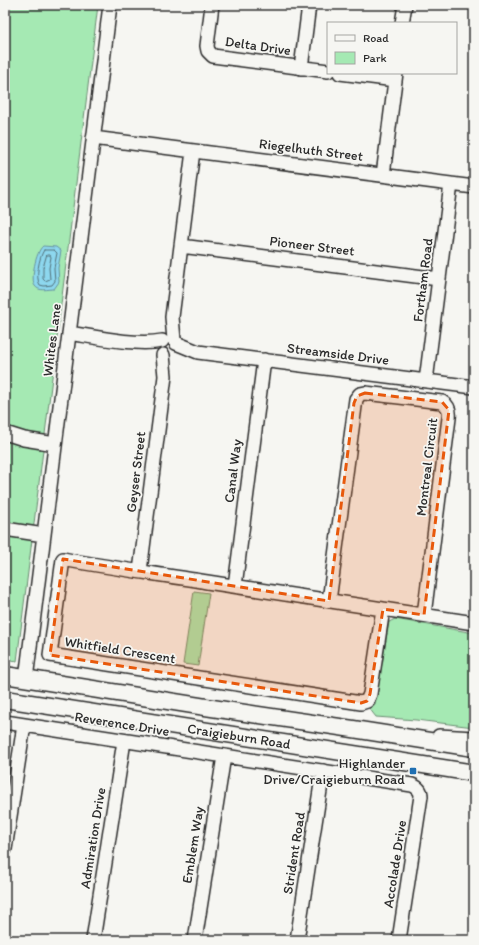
<svg xmlns="http://www.w3.org/2000/svg" width="479" height="945" font-family="Itim,sans-serif">
	<style>
		.green { fill: #a5e9b3; stroke: #688a6f }
		.water { fill: #8dd7ee; stroke: #6692a0 }
		.lines { fill: none; stroke-linecap: round; stroke-linejoin: round }
		.shore { stroke: #527079; stroke-width: 1 }
		.minor-casing { stroke: #2b2b2b; stroke-width: 16 }
		.major-casing { stroke: #2b2b2b; stroke-width: 19 }
		.minor { stroke: #f6f6f2; stroke-width: 13 }
		.major { stroke: #f6f6f2; stroke-width: 16 }
		.marked { fill: #e8590c; fill-opacity: 0.2; stroke: #e8590c; stroke-width: 3; stroke-dasharray: 8 5; stroke-linejoin: round }
		.poi-dot { fill: #1f6fb2; stroke: #f6f6f2; stroke-width: 1.5 }
		.labels { text-anchor: middle; dominant-baseline: central; stroke-width: 3.5; stroke-linejoin: round; paint-order: stroke }
		.street-label { font-size: 14px; fill: #2b2b2b; stroke: #f6f6f2 }
		.poi-label { font-size: 14px; fill: #2b2b2b; stroke: #f6f6f2; text-anchor: end }
	</style>
	<rect width="100%" height="100%" fill="#f6f6f2"/>
	<filter id="ink" filterUnits="userSpaceOnUse"><feTurbulence type="fractalNoise" baseFrequency=".025" numOctaves="2"/><feDisplacementMap in="SourceGraphic" scale="8" xChannelSelector="R" yChannelSelector="G"/><feConvolveMatrix kernelMatrix="1 2 1 2 8 2 1 2 1" color-interpolation-filters="sRGB"/></filter>
	<g filter="url(#ink)">
		<!-- green -->
		<path class="green" d="M5 5H98L17 661 5 659Z
			M194 591 209 593 198 666 183 664Z
			M395 619 474 633V727L416 720 376 717 369 708 375 704 389 622Z"/>
		<!-- water -->
		<path class="water" d="M43 246 56 247 61 251 58 268 59 282 54 289C48 289 39 292 35 286 30 280 36 251 43 246Z"/>
		<g class="lines">
			<!-- shore -->
			<path class="shore" d="M44 250H54L57 253 54 268 55 281 52 285 44 286 40 285C35 278 39 257 44 250Z
				M47 255H50L51 257 49 268 50 279 45 281 43 279V268Z"/>
			<!-- minor casing -->
			<g class="minor-casing">
				<path id="minor" d="M212 5 207 46 208 51 213 56 328 71
					M402 23 405 5
					M301 68 309 5
					M340 73 395 80
					M93 138 474 187
					M383 175 396 73
					M181 246 439 279
					M69 333C95 337 136 346 162 341
					M174 340 172 317 193 151
					M176 343 198 352 474 387
					M426 381 451 184
					M5 433 24 439 55 444
					M5 529 44 535
					M140 571 165 376 163 355
					M235 586 264 360
					M329 601 356 399 360 394 365 393 442 402C449 406 450 411 449 418L424 615
					M383 609 370 694 367 701 361 703 50 655 63 559C110 568 159 574 207 582 296 596 385 609 474 623
					M26 679 110 5
					M5 722 412 785C417 787 421 790 421 796L399 940
					M439 736 474 738
					M5 849 24 725
					M93 940 124 741
					M195 940 224 756
					M297 940 323 771"/>
			</g>
			<!-- major casing -->
			<g class="major-casing">
				<g id="major">
					<path d="M5 675 212 708 353 729 474 748"/>
					<path id="s1" d="M5 699 474 773"/>
				</g>
			</g>
			<!-- minor -->
			<use href="#minor" class="minor"/>
			<!-- major -->
			<use href="#major" class="major"/>
		</g>
	</g>
	<!-- marked area -->
	<path class="marked" d="M365 393 442 402 449 410 424 615 383 609 370 694 367 701 361 703 50 655 63 559 329 601 354 403 357 396Z"/>
	<!-- markers -->
	<rect class="poi-dot" x="409" y="767" width="8" height="8" rx="2"/>
	<g class="labels">
		<!-- street labels -->
		<g class="street-label">
			<text transform="translate(258 46) rotate(8)">Delta Drive</text>
			<text transform="translate(311 150) rotate(7)">Riegelhuth Street</text>
			<text transform="translate(312 246) rotate(7)">Pioneer Street</text>
			<text transform="translate(423 280) rotate(-83)">Fortham Road</text>
			<text transform="translate(52 340) rotate(-83)">Whites Lane</text>
			<text transform="translate(338 354) rotate(7)">Streamside Drive</text>
			<text transform="translate(427 467) rotate(-83)">Montreal Circuit</text>
			<text transform="translate(233 471) rotate(-83)">Canal Way</text>
			<text transform="translate(136 472) rotate(-83)">Geyser Street</text>
			<text transform="translate(120 650) rotate(9)">Whitfield Crescent</text>
			<text transform="translate(122 724) rotate(9)">Reverence Drive</text>
			<text stroke="none"><textPath href="#s1" startOffset="237">Craigieburn Road</textPath></text>
			<text transform="translate(93 838) rotate(-81)">Admiration Drive</text>
			<text transform="translate(193 845) rotate(-81)">Emblem Way</text>
			<text transform="translate(294 853) rotate(-81)">Strident Road</text>
			<text transform="translate(395 864) rotate(-81)">Accolade Drive</text>
		</g>
		<!-- poi labels -->
		<g class="poi-label">
			<text x="405" y="763">Highlander<tspan x="405" dy="16">Drive/Craigieburn Road</tspan></text>
		</g>
	</g>
	<!-- margin -->
	<rect width="479" height="945" fill="none" stroke="#f6f6f2" stroke-width="20"/>
	<rect x="10" y="10" width="459" height="925" fill="none" stroke="#2b2b2b" stroke-width="1.5" filter="url(#ink)"/>
	<!-- legend -->
	<rect x="327" y="22" width="130" height="52" fill="#f6f6f2" stroke="#a5a5a2"/>
	<rect x="335" y="35" width="20" height="6" fill="#f6f6f2" stroke="#a5a5a2"/>
	<text x="363" y="42" font-size="12" fill="#2b2b2b">Road</text>
	<rect x="335" y="52" width="20" height="12" fill="#a5e9b3" stroke="#a5a5a2"/>
	<text x="363" y="62" font-size="12" fill="#2b2b2b">Park</text>
</svg>
